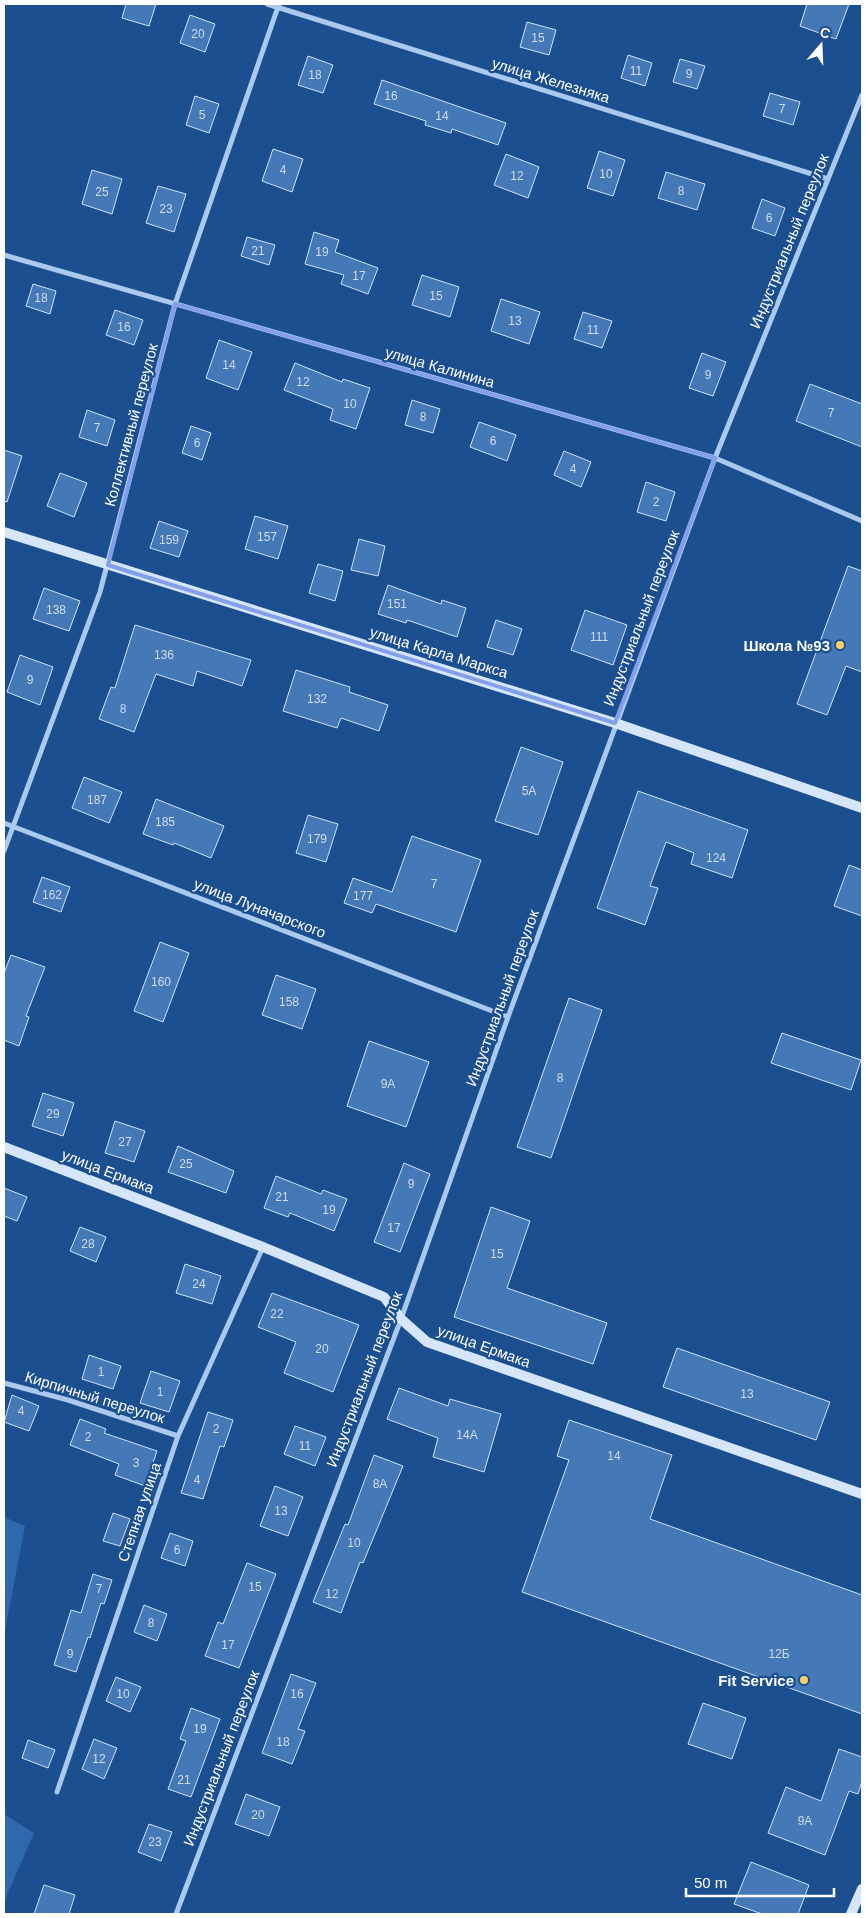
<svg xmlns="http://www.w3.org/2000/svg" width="866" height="1918" font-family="Arial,sans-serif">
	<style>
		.green { fill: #2e69ad }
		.building { fill: #4478b7; stroke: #cfe3fa }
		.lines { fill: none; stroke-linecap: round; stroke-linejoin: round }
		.street { stroke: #a9c9ee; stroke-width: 5 }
		.secondary { stroke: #d6e6fa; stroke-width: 10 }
		.marked { fill: none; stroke: #839eea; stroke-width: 4; stroke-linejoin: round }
		.poi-dot { fill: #ffd166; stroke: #1b4f8f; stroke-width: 2 }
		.labels { text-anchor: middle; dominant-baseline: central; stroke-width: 4.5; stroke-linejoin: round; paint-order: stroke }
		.number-label { font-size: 12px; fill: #d0dded }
		.street-label { font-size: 15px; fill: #fff; stroke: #1b4f8f }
		.poi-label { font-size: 15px; font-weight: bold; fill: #fff; stroke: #1b4f8f; text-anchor: end }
	</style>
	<rect width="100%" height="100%" fill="#1b4f8f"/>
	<!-- green -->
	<path class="green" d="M4 1517 25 1526 4 1636Z
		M4 1814 34 1833 4 1902Z"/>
	<!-- building -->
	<path class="building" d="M126 4H156L149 26 122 18Z
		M807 4H849L836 39 800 26Z
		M190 15 215 24 205 52 180 43Z
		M527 22 556 30 549 55 520 47Z
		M628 55 652 63 645 86 621 78Z
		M308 56 333 65 323 93 298 85Z
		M680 59 705 66 697 89 673 82Z
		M382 80 506 123 498 145 452 129 451 133 425 125 426 121 374 104Z
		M770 93 800 102 793 125 763 116Z
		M195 96 219 104 209 133 186 125Z
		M273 149 303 159 292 192 262 181Z
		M599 151 625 160 613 196 587 188Z
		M506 154 539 167 528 198 494 185Z
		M92 170 122 179 112 214 82 204Z
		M666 172 705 184 697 210 658 198Z
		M158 186 186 194 174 232 146 223Z
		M762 199 785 208 775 236 752 228Z
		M314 232 339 240 335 252 378 268 368 294 341 284 344 275 305 264Z
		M247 237 275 245 269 265 241 256Z
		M422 275 459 287 450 317 412 305Z
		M33 284 56 291 50 314 26 306Z
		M501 299 540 312 529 344 491 331Z
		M115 310 143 320 134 345 106 335Z
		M583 312 612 321 602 348 574 339Z
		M219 340 252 352 238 390 206 378Z
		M702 353 726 362 713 396 689 388Z
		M295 363 342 382 343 379 370 388 356 429 330 420 333 409 284 390Z
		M810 384 862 404V447L796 421Z
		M412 400 440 409 433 433 405 425Z
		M87 410 115 420 107 446 79 437Z
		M479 422 516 435 507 461 470 447Z
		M191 426 211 433 202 460 182 453Z
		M4 450 22 456 7 502 4 501Z
		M564 451 591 462 581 487 554 475Z
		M60 473 87 483 74 517 47 506Z
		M646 482 675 492 666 521 637 512Z
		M255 516 288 526 278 559 245 549Z
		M159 521 188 531 179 557 150 548Z
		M359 539 385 546 378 576 351 570Z
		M318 564 343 571 335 601 309 593Z
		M848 566 862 571V672L846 666 827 715 797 704Z
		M388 585 441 604 442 600 466 608 457 637 407 620 406 623 378 614Z
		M44 588 80 601 69 631 33 619Z
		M585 610 627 625 613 665 571 650Z
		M496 620 522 629 513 655 487 647Z
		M135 625 251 660 242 686 197 671 193 686 156 674 134 732 99 719 111 687 115 688Z
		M20 655 53 667 40 705 7 692Z
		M296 670 350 687 349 692 388 705 379 731 341 718 337 728 283 711Z
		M521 747 563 762 538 835 495 821Z
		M84 777 122 792 109 823 72 808Z
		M638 791 748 830 732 878 691 864 694 853 666 842 650 886 658 888 645 925 597 908Z
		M156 799 224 826 211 858 174 843 173 845 143 834Z
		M308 815 338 824 326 862 296 853Z
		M412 836 481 860 456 932 376 904 372 913 344 903 353 878 392 892Z
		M849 865 862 870V916L834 906Z
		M42 877 70 887 61 912 33 902Z
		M160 942 189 953 163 1022 134 1011Z
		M11 955 45 967 26 1016 29 1017 19 1046 4 1040V973Z
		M276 975 316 989 302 1029 262 1015Z
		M569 998 602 1010 551 1158 517 1147Z
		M782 1033 861 1060 851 1090 771 1063Z
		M369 1041 429 1062 406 1127 347 1106Z
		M43 1093 74 1103 63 1136 32 1126Z
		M115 1121 145 1131 134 1162 105 1153Z
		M178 1146 234 1171 226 1193 168 1172Z
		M404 1163 430 1174 400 1252 374 1242Z
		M276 1176 321 1194 323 1190 347 1199 334 1231 290 1213 288 1217 264 1208Z
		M4 1188 27 1197 17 1221 4 1216Z
		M491 1207 530 1221 507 1288 607 1323 593 1364 454 1317Z
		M80 1227 106 1237 96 1262 70 1251Z
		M185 1264 221 1276 212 1304 176 1293Z
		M272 1293 359 1325 333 1392 284 1373 296 1342 258 1327Z
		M677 1348 830 1402 816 1440 663 1387Z
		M89 1355 121 1366 113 1389 82 1379Z
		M151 1371 180 1381 169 1412 140 1403Z
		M399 1388 448 1406 450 1399 501 1414 484 1472 433 1457 438 1438 387 1419Z
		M12 1395 39 1406 29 1431 4 1422Z
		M208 1412 233 1420 224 1447 220 1446 203 1499 181 1493Z
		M80 1419 106 1429 104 1433 157 1451 145 1486 115 1475 119 1464 70 1445Z
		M569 1420 672 1455 650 1519 862 1595V1714L522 1592 569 1460 557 1456Z
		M295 1426 326 1437 315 1466 284 1454Z
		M374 1455 403 1466 363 1563 360 1562 341 1613 313 1602 345 1524 348 1525Z
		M275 1486 303 1497 288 1536 260 1526Z
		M113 1513 130 1519 120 1546 103 1541Z
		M170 1533 193 1541 185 1566 161 1558Z
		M247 1563 276 1574 239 1668 205 1656 218 1622 223 1624Z
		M93 1574 112 1580 104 1604 101 1603 90 1638 88 1637 76 1672 54 1665 71 1610 81 1613Z
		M144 1605 167 1614 157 1641 134 1632Z
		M291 1674 316 1683 298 1729 305 1731 292 1764 262 1753Z
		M116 1677 141 1687 130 1712 106 1701Z
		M703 1703 746 1718 732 1759 688 1744Z
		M191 1708 220 1719 191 1797 168 1789 186 1741 180 1739Z
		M94 1739 117 1748 104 1779 82 1769Z
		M28 1740 55 1750 48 1768 22 1758Z
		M839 1749 862 1757V1781L858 1794 849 1791 825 1855 768 1833 786 1787 821 1801Z
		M246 1794 280 1807 269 1836 235 1824Z
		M149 1824 172 1832 161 1861 138 1852Z
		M751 1862 809 1885 798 1914H762L734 1904Z
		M44 1885 75 1895 69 1914H34Z"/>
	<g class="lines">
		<!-- street -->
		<path class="street" d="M267 4 828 179
			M4 255 715 458 862 521
			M4 823 508 1017
			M4 851 100 592 175 304 279 4
			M4 1383 68 1400 178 1436
			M57 1792 178 1436 263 1247
			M176 1914 401 1319 508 1017 715 458 862 95"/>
		<!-- secondary -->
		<path class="secondary" d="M4 532 615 723 862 808
			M4 1147 263 1247 384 1297 401 1319 427 1342 862 1494
			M851 1914 862 1889"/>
	</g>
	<!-- marked area -->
	<path class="marked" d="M175 304 715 458 615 723 108 565Z"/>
	<!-- markers -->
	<g class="poi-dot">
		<circle cx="840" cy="645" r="5"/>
		<circle cx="804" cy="1680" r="5"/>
	</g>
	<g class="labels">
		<!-- number labels -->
		<g class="number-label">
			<text x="198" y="34">20</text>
			<text x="538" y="38">15</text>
			<text x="636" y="71">11</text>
			<text x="689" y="74">9</text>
			<text x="315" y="75">18</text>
			<text x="391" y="96">16</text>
			<text x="782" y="109">7</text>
			<text x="202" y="115">5</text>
			<text x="442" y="116">14</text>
			<text x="283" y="170">4</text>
			<text x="606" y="174">10</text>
			<text x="517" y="176">12</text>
			<text x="681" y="191">8</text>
			<text x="102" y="192">25</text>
			<text x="166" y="209">23</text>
			<text x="769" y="218">6</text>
			<text x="258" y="251">21</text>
			<text x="322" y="252">19</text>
			<text x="359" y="276">17</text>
			<text x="436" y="296">15</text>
			<text x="41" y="298">18</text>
			<text x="515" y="321">13</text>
			<text x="124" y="327">16</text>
			<text x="593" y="330">11</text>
			<text x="229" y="365">14</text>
			<text x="708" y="375">9</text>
			<text x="303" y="382">12</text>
			<text x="350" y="404">10</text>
			<text x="831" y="413">7</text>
			<text x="423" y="417">8</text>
			<text x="97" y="428">7</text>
			<text x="493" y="441">6</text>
			<text x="197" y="443">6</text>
			<text x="573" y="469">4</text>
			<text x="656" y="502">2</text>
			<text x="267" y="537">157</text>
			<text x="169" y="540">159</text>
			<text x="397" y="604">151</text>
			<text x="56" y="610">138</text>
			<text x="599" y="637">111</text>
			<text x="164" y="655">136</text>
			<text x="30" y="680">9</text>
			<text x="317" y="699">132</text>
			<text x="123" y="709">8</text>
			<text x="529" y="791">5А</text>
			<text x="97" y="800">187</text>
			<text x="165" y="822">185</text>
			<text x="317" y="839">179</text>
			<text x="716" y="858">124</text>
			<text x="434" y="884">7</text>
			<text x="52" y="895">162</text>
			<text x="363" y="896">177</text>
			<text x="161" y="982">160</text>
			<text x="289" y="1002">158</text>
			<text x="560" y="1078">8</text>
			<text x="388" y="1084">9А</text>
			<text x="53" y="1114">29</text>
			<text x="125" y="1142">27</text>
			<text x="186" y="1164">25</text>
			<text x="411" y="1184">9</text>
			<text x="282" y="1197">21</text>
			<text x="329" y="1210">19</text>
			<text x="394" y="1228">17</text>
			<text x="88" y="1244">28</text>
			<text x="497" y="1254">15</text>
			<text x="199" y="1284">24</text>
			<text x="277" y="1314">22</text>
			<text x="322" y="1349">20</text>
			<text x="101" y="1372">1</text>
			<text x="160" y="1392">1</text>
			<text x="747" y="1394">13</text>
			<text x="21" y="1411">4</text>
			<text x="216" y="1429">2</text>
			<text x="467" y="1435">14А</text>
			<text x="88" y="1437">2</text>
			<text x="305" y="1446">11</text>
			<text x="614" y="1456">14</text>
			<text x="136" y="1463">3</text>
			<text x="197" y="1480">4</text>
			<text x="380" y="1484">8А</text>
			<text x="281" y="1511">13</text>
			<text x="354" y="1543">10</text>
			<text x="177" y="1550">6</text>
			<text x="255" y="1587">15</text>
			<text x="99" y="1589">7</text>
			<text x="332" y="1594">12</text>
			<text x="151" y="1623">8</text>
			<text x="228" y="1645">17</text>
			<text x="70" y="1654">9</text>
			<text x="779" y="1654">12Б</text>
			<text x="123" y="1694">10</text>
			<text x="297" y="1694">16</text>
			<text x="200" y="1729">19</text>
			<text x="283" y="1742">18</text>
			<text x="99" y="1759">12</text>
			<text x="184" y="1780">21</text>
			<text x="258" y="1815">20</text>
			<text x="805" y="1821">9А</text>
			<text x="155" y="1842">23</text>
		</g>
		<!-- street labels -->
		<g class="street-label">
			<text transform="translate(551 80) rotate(17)">улица Железняка</text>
			<text transform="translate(789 241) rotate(-68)">Индустриальный переулок</text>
			<text transform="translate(440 367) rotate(16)">улица Калинина</text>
			<text transform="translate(131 425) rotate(-75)">Коллективный переулок</text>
			<text transform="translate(641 618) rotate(-69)">Индустриальный переулок</text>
			<text transform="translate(439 652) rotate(17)">улица Карла Маркса</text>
			<text transform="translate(260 908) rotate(21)">улица Луначарского</text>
			<text transform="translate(502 998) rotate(-70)">Индустриальный переулок</text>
			<text transform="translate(108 1171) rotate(21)">улица Ермака</text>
			<text transform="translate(484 1346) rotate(20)">улица Ермака</text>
			<text transform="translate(364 1379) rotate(-69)">Индустриальный переулок</text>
			<text transform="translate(95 1397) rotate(17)">Кирпичный переулок</text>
			<text transform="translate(139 1512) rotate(-71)">Степная улица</text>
			<text transform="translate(221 1758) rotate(-69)">Индустриальный переулок</text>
		</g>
		<!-- poi labels -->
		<g class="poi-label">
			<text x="830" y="645">Школа №93</text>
			<text x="794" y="1680">Fit Service</text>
		</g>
	</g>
	<!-- border -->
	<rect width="866" height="1918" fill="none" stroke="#ffffff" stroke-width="10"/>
	<!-- north arrow -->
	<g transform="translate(821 45) rotate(19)" stroke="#1b4f8f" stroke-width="4" paint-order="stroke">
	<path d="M0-4L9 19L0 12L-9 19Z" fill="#ffffff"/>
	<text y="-8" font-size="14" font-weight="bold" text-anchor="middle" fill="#ffffff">С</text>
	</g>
	<!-- scale -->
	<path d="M686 1888v8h148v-8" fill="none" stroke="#ffffff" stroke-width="2.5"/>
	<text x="694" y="1888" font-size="15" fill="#ffffff" stroke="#1b4f8f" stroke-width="4" paint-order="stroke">50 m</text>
</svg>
